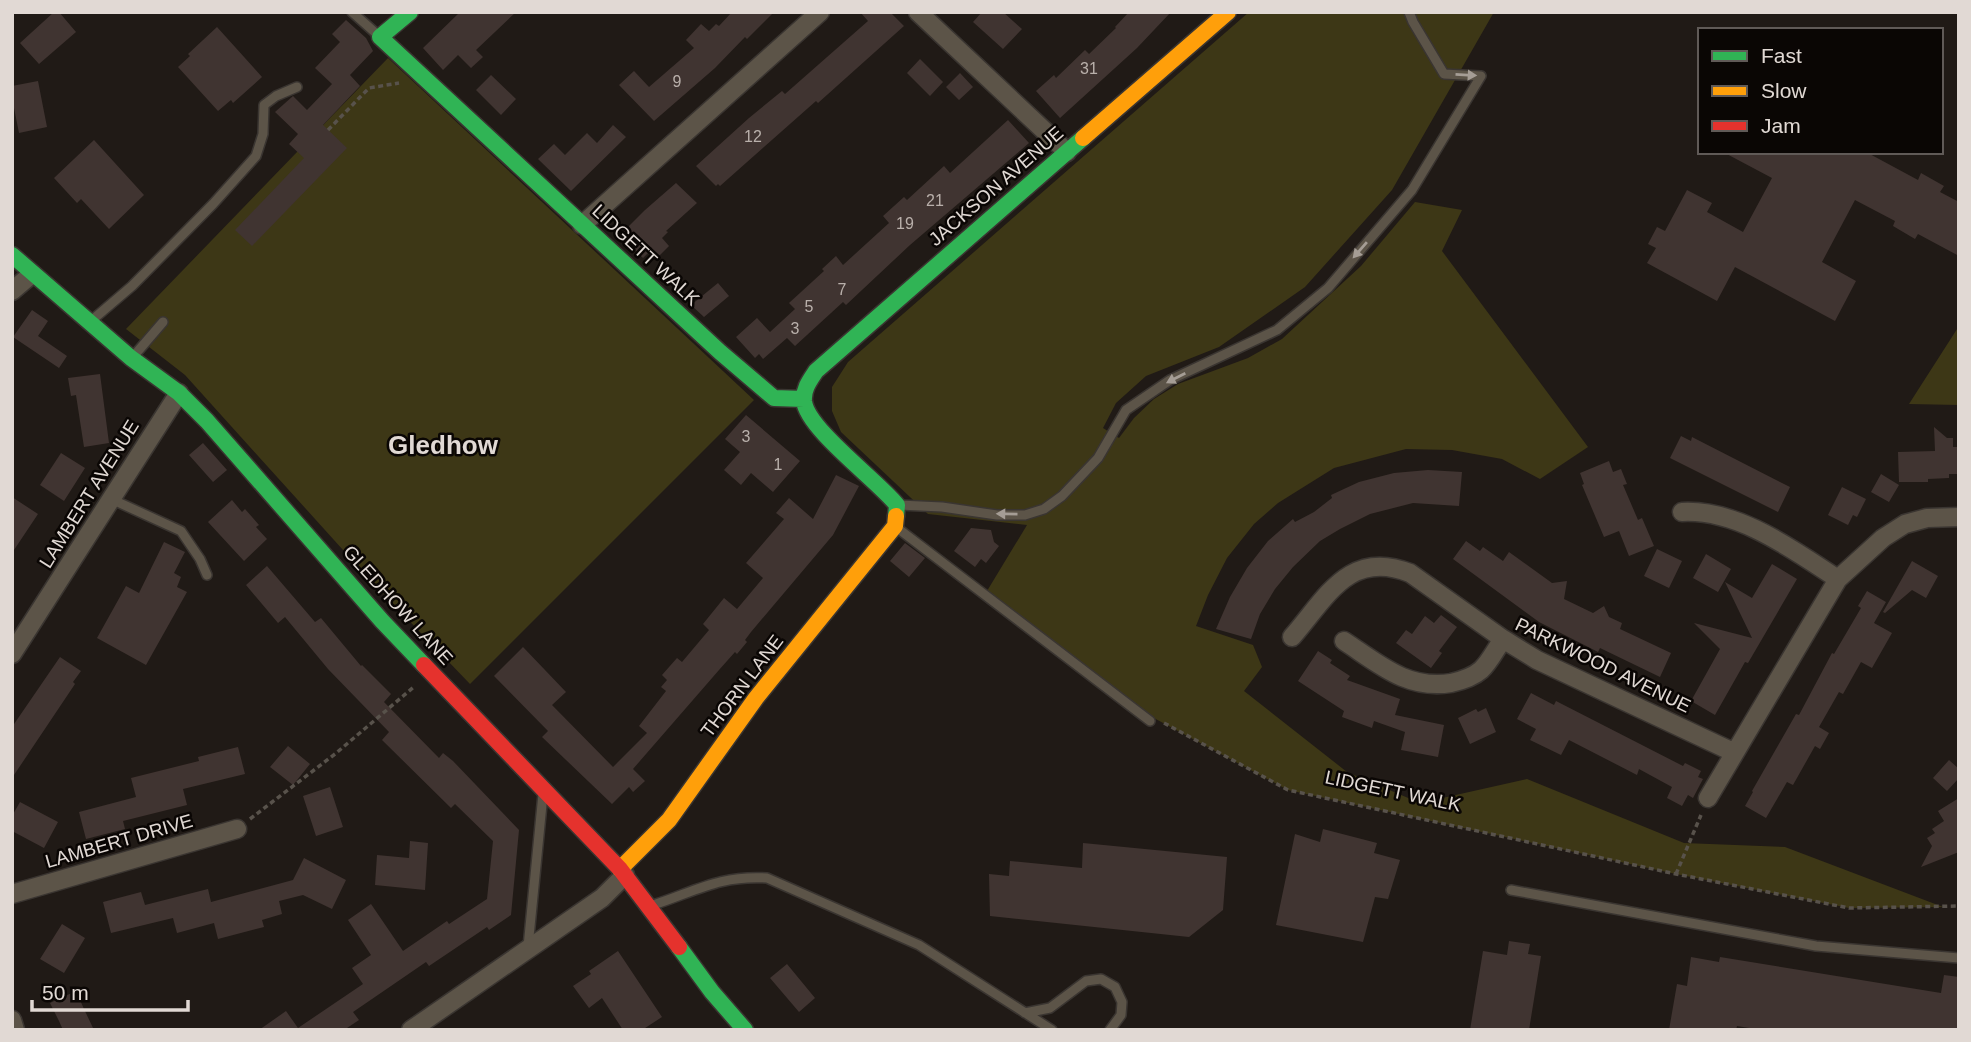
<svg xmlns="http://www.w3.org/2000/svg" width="1971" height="1042" font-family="Helvetica,sans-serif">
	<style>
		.green { fill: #3d3716 }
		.building { fill: #403431 }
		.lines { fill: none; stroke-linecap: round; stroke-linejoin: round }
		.lane-casing { stroke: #3a3531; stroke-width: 12 }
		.street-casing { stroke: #3a3531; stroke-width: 21 }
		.fast-casing { stroke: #3a3531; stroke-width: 19 }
		.slow-casing { stroke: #3a3531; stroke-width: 19 }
		.jam-casing { stroke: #3a3531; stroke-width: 19 }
		.path { stroke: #58524b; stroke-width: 3.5; stroke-dasharray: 5 3.5; stroke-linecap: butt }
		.lane { stroke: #5c5448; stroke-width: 9 }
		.street { stroke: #5c5448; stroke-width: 18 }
		.fast { stroke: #30b455; stroke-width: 16 }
		.slow { stroke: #ff9f0a; stroke-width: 16 }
		.jam { stroke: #e5322d; stroke-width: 16 }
		.oneway { fill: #a59d95 }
		.labels { text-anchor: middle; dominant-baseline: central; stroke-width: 5; stroke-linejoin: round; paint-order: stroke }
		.number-label { font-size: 16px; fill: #b9b0ab }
		.street-label { font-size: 19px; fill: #e1d9d4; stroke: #0a0604 }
		.district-label { font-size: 26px; font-weight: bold; fill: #e1d9d4; stroke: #0a0604 }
	</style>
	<rect width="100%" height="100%" fill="#201a16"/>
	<!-- green -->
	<path class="green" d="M1249 12H1494L1392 190 1305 287 1219 347 1146 376 1116 403 1103 428 1119 438 1134 418 1154 399 1178 384 1248 358 1282 339 1361 266 1415 202 1462 210 1442 251 1588 447 1540 479 1502 459 1452 450 1406 449 1334 468 1278 503 1254 524 1227 558 1208 595 1196 626 1253 645 1262 667 1244 691 1347 772 1420 803 1527 779 1684 843 1785 847 1943 907 1849 908 1676 874 1288 790 1152 717 987 591 1027 525 928 514 841 432 832 411V387L848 362Z
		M388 58 754 400 470 684 371 581 185 375 126 329Z
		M1959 326V405L1909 404Z"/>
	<!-- building -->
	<path class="building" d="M54 12H59L76 32 39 64 20 43Z
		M460 12H516L476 50 483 57 471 68 458 55 443 70 423 48Z
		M732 12H774L747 39 745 37 715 68 654 121 619 85 634 71 649 87 694 48 686 40 701 24 709 31 716 24 719 26Z
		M860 12H890L904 26 818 103 816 101 720 186 718 184 716 186 696 166 749 118 782 91 785 94 868 21Z
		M982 12H1003L1022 29 1003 49 973 22Z
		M1129 12H1171L1137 48 1060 118 1036 91 1054 75 1056 78 1085 50 1089 54 1116 28 1115 27Z
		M346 20 366 38 373 51 350 75 360 86 323 125 347 148 252 246 235 230 304 158 289 144 298 134 275 112 293 96 307 110 332 84 315 68 340 42 332 34Z
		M217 27 262 77 233 103 231 100 218 111 178 67 190 56 188 54Z
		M920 59 943 82 930 96 907 73Z
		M960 73 973 87 959 100 946 87Z
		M491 75 516 99 501 115 476 90Z
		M38 81 47 127 19 133 12 98V86Z
		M1008 120 1029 143 910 245 846 305 843 302 795 346 787 338 763 359 759 354 755 358 736 337 757 318 770 332 795 309 789 303 824 271 822 269 836 256 843 265 889 223 883 216 904 197 907 200 944 166 950 173Z
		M613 125 626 137 571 191 538 159 554 144 565 155 587 133 597 143Z
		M94 140 144 195 109 229 81 199 77 203 54 178Z
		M1723 152H1866L1918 180 1921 173 1944 186 1940 192 1959 202V256L1918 234 1915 239 1893 226 1895 221 1855 200 1822 262 1856 281 1835 321 1735 267 1717 301 1647 263 1656 248 1648 244 1657 227 1665 231 1687 190 1712 203 1707 212 1743 232 1772 178Z
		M676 183 697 203 666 231 668 232 662 238 669 246 656 259 649 252 643 258 620 235 645 210Z
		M718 283 729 296 704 317 691 305Z
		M32 310 48 321 38 336 67 356 59 368 13 337Z
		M100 374 109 443 84 447 76 395 71 396 68 378Z
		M746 415 800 461 773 492 751 473 741 485 724 470 740 452 725 439Z
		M1934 427 1947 438H1953V447H1959V474H1949V478L1928 479V482H1899L1898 452 1935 451Z
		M1681 436 1691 441 1692 437 1790 487 1778 512 1670 458Z
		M203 443 227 470 213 482 189 455Z
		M61 453 85 468 64 501 40 485Z
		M1609 461 1613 472 1621 469 1627 484 1623 485 1638 520 1642 518 1654 546 1629 556 1619 531 1604 537 1582 485 1584 484 1580 473Z
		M1428 470 1462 472 1459 506 1413 503 1370 514 1340 529 1320 541 1293 567 1275 589 1260 614 1251 639 1216 629 1230 597 1247 568 1268 541 1293 519 1295 522 1314 512 1332 498 1331 495 1359 482 1394 473Z
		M1881 474 1899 485 1889 502 1871 492Z
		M836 475 859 486 833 535 751 632 745 640 747 642 737 654 735 652 719 670 633 769 645 781 633 792 629 787 612 804 542 737 548 731 494 676 523 647 566 692 552 705 613 767 647 733 639 726 666 691 661 687 667 680 662 675 677 658 682 662 709 630 703 624 724 598 737 609 763 578 746 563 784 519 776 513 789 498 813 519Z
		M1842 487 1866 499 1857 517 1853 515 1848 525 1828 515Z
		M12 497 38 514 12 553Z
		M232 500 242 512 245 509 259 525 256 527 267 539 244 561 208 522Z
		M971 528 991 530 994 542 999 546 986 563 981 559 975 567 954 551Z
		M1466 541 1480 551 1483 547 1503 561 1509 552 1552 583 1567 581 1564 599 1593 613 1604 606 1609 617 1622 623 1620 629 1671 653 1660 677 1600 648 1598 652 1539 622 1453 559Z
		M164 542 185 552 174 573 181 577 177 587 187 592 146 665 97 638 126 586 139 593Z
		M905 543 925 558 909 577 890 561Z
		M1657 549 1682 561 1669 588 1644 576Z
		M1706 554 1731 569 1718 592 1693 578Z
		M1912 561 1938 576 1926 598 1912 590 1885 613 1883 612Z
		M1772 564 1797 579 1748 663 1745 662 1715 715 1691 701 1720 649 1694 623 1752 638 1725 582 1752 598Z
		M267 566 315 622 321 618 361 666 362 665 391 694 384 702 439 758 443 753 453 761 519 830 511 915 489 930 487 927 429 966 426 962 391 986 353 1012 359 1020 344 1030H259L286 1011 298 1028 363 984 352 968 371 955 348 920 371 904 403 951 447 921 449 924 487 899 493 841 455 804 451 808 382 740 389 732 328 669 285 617 278 623 246 585Z
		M1867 591 1886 602 1874 623 1892 633 1872 668 1861 662 1843 694 1839 692 1819 727 1829 733 1820 749 1815 746 1793 785 1787 782 1766 818 1745 806 1753 792 1752 791 1796 714 1799 715 1832 653 1834 654 1861 608 1858 606Z
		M1441 615 1457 627 1439 651 1442 653 1431 668 1396 643 1406 630 1412 634 1425 616 1434 623Z
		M1318 651 1332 660 1330 663 1350 676 1347 680 1400 699 1395 715 1444 725 1438 757 1401 750 1405 732 1374 721 1372 728 1342 717 1344 711 1298 681Z
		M60 657 81 671 73 682 75 684 12 778V727Z
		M1531 693 1554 705 1556 701 1683 766 1685 763 1701 771 1698 777 1703 779 1693 798 1688 795 1682 806 1667 798 1672 787 1639 769 1637 775 1569 740 1561 755 1530 740 1536 729 1517 719Z
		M1486 708 1496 732 1470 744 1458 718 1476 709 1478 712Z
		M288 746 310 764 293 785 270 767Z
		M238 747 245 774 183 789 187 805 123 821 125 829 86 839 79 812 136 797 131 778 199 761 198 757Z
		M1949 760 1959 769V778L1947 791 1933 778Z
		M330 787 343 827 316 836 303 796Z
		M1959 798V852L1921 867 1932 846 1927 838 1935 833 1932 829 1944 821 1938 811Z
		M20 802 58 822 44 848 12 831V816Z
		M1323 829 1377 843 1374 853 1400 860 1388 899 1375 897 1363 942 1276 925 1295 834 1320 842Z
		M410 841 428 843 425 890 375 885 377 855 409 858Z
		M1083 843 1227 857 1223 910 1189 937 990 916 989 874 1009 876 1010 861 1082 868Z
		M304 858 346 880 332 909 303 895 279 901 282 914 262 920 264 927 218 939 214 923 177 933 173 918 111 933 103 902 141 892 145 905 208 889 211 902 293 880Z
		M62 924 85 938 64 973 40 959Z
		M1509 941 1530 944 1528 954 1541 956 1529 1030H1470L1483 951 1507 955Z
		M618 951 662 1017 642 1030H623L602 998 589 1008 573 986 591 974 589 971Z
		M1691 957 1719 962 1720 957 1941 993 1944 975 1959 977V1030H1761L1737 1026 1736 1030H1669L1677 984 1687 986Z
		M787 964 815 998 799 1012 770 978Z
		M76 991 84 1009 94 1030H63L59 1021 50 1003Z"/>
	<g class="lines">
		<!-- lane casing -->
		<g class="lane-casing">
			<path id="lane" d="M352 12 379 36
				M91 321 132 286 213 204 256 156 263 134 264 105 276 96 297 87
				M132 358 163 322
				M111 499 181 531 200 559 207 575
				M899 505 942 507 997 515H1025L1044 509 1062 496 1098 458 1126 410 1170 380 1277 330 1328 288 1412 190 1481 76 1444 74 1413 22 1409 12
				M896 527 1150 721
				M1511 890 1816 946 1959 958
				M653 905C696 891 720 875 767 878L919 945 1052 1030
				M528 947 543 794
				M1025 1013 1050 1008 1086 981 1101 979 1115 987 1122 1002 1121 1015 1110 1030"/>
		</g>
		<!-- street casing -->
		<g class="street-casing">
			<path id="street" d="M918 12 1067 152
				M582 225 820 12
				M12 291 32 274
				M1682 512C1738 509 1792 549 1838 579
				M1292 637C1327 597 1349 549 1410 573L1503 639 1537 660 1733 752
				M1344 641C1379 664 1407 690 1451 683 1460 681 1473 677 1481 670 1489 663 1496 649 1503 639
				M12 654 179 393
				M1708 798 1838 579 1883 538 1905 524 1927 518 1959 517
				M12 894 237 829
				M12 1020 15 1030
				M411 1030 602 898 625 875"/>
		</g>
		<!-- fast casing -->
		<g class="fast-casing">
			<path id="fast" d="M410 12 380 37 720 352 774 398 804 399
				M12 255 131 358 179 393 207 421 382 621 424 665
				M896 516 897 505C877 480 807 429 804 401 803 389 810 380 816 371L1083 138
				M679 947 712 992 745 1030"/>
		</g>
		<!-- slow casing -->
		<g class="slow-casing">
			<path id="slow" d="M1083 138 1228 12
				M620 869 669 820 756 698 895 526 896 516"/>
		</g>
		<!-- jam casing -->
		<g class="jam-casing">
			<path id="jam" d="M424 665 620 869 679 947"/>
		</g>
		<!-- path -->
		<path class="path" d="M328 130 369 88 399 83
			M1164 723 1288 790 1676 874 1849 908 1959 906
			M250 819 335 754 415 686
			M1676 874 1701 815"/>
		<!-- lane -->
		<use href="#lane" class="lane"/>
		<!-- street -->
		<use href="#street" class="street"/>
		<!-- fast -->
		<use href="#fast" class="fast"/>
		<!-- slow -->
		<use href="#slow" class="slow"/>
		<!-- jam -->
		<use href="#jam" class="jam"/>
	</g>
	<!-- one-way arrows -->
	<defs><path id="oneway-solid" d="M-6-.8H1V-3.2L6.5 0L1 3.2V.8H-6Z" transform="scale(1.75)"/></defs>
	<g class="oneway">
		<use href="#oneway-solid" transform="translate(1466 75) rotate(3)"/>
		<use href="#oneway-solid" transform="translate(1360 250) rotate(131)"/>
		<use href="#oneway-solid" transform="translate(1176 378) rotate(153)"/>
		<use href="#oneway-solid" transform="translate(1007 514) rotate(-179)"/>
	</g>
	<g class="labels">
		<!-- number labels -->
		<g class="number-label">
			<text x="1089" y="68">31</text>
			<text x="677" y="81">9</text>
			<text x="753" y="136">12</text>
			<text x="935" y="200">21</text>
			<text x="905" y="223">19</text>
			<text x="842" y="289">7</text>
			<text x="809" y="306">5</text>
			<text x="795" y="328">3</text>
			<text x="746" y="436">3</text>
			<text x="778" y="464">1</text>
		</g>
		<!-- street labels -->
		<g class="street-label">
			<text transform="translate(996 186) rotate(-41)">JACKSON AVENUE</text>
			<text transform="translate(646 255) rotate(43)">LIDGETT WALK</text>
			<text transform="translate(89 494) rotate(-58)">LAMBERT AVENUE</text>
			<text transform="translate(398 605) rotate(48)">GLEDHOW LANE</text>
			<text transform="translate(1603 665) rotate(26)">PARKWOOD AVENUE</text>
			<text transform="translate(742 686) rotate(-53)">THORN LANE</text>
			<text transform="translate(1393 791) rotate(12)">LIDGETT WALK</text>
			<text transform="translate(119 841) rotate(-16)">LAMBERT DRIVE</text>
		</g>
		<!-- district labels -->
		<g class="district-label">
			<text x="443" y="445">Gledhow</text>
		</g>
	</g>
	<!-- border -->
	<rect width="1971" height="1042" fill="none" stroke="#e1d9d4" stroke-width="28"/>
	<!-- legend -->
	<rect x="1698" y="28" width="245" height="126" fill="#0a0604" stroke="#605a57" stroke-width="2"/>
	<rect x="1712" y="51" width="35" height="10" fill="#30b455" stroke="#605a57" stroke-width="2"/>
	<text x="1761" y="63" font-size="21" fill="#e1d9d4">Fast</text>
	<rect x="1712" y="86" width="35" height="10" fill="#ff9f0a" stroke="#605a57" stroke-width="2"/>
	<text x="1761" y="98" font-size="21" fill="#e1d9d4">Slow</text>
	<rect x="1712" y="121" width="35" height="10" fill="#e5322d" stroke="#605a57" stroke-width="2"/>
	<text x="1761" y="133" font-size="21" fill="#e1d9d4">Jam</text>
	<!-- scale -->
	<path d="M32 1000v10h156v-10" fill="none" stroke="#e1d9d4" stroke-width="3.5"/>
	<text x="42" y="1000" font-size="21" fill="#e1d9d4" stroke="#0a0604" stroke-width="5" paint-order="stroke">50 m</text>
</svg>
